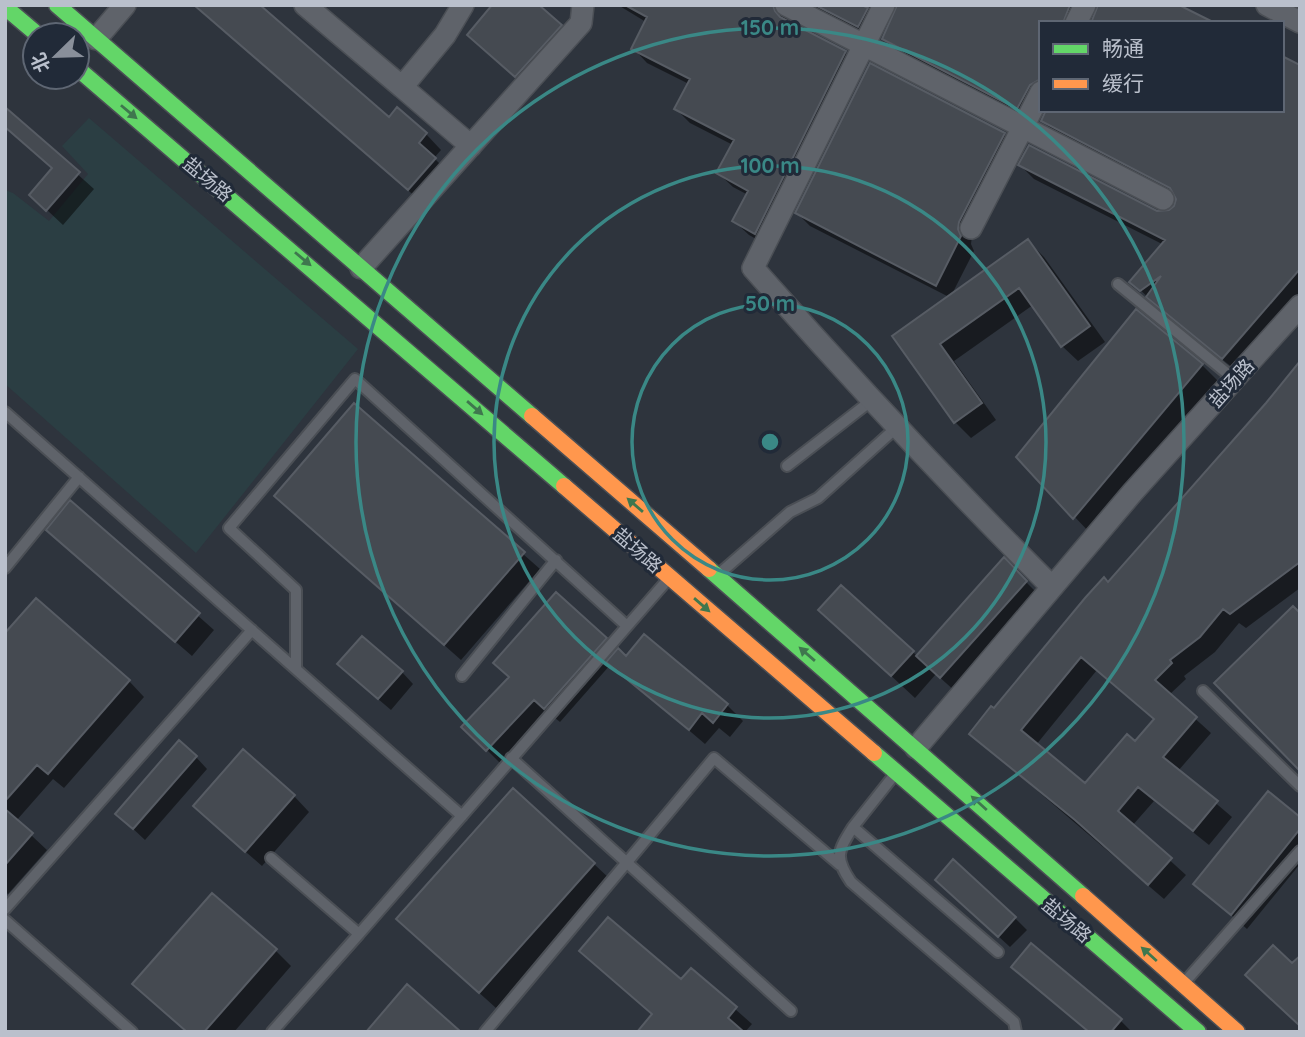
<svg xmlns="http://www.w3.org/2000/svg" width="1305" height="1037" font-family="Quicksand,'Noto Sans SC',sans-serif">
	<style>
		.green { fill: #2b3e43 }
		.shadow { fill: #0007; fill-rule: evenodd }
		.building { fill: #454a51; stroke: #575c64; stroke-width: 2; fill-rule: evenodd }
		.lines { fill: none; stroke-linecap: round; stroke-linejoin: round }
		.lane-casing { stroke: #4b4f55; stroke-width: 14 }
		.street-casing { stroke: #4b4f55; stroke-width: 24 }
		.fast-casing { stroke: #4b4f55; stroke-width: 19 }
		.slow-casing { stroke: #4b4f55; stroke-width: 19 }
		.lane { stroke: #5f636a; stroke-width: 10 }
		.street { stroke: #5f636a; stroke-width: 21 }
		.fast { stroke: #63d668; stroke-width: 16 }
		.slow { stroke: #ff974d; stroke-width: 16 }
		.oneway { fill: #3f774e }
		.ring { fill: none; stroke: #3a8886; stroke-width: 3.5 }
		.labels { text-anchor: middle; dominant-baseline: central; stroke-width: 6; stroke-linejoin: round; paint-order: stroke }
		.street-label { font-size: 19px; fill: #bac0cc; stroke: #212a38 }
		.centre { fill: #3a8886; stroke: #212a38; stroke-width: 3.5 }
		.ring-label { font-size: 21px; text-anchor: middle; font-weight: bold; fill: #3a8886; stroke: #212a38; stroke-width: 6; stroke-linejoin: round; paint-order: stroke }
	</style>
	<rect width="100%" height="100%" fill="#2e343d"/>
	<!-- green -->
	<path class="green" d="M89 118 358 349 196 553 5 384V190L13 193 49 221 88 174 62 146Z"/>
	<!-- shadow -->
	<path class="shadow" d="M194 5H257L389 119 426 134 441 150 434 158 451 175 425 205Z
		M489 5H537L576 42 532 91 485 50 492 8Z
		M618 5H1099L1087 13 1083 23H1041V107L1032 122 898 53 884 39 898 7 891 8 873 40 789 13 787 22 845 52 860 67 770 247 749 235 734 221 748 195 733 187 718 173 733 145 690 123 676 109 689 84 647 63 633 48 646 22Z
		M1300 67V299L1238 372 1162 311 1132 282 1164 245 1034 179 1020 165 1165 214 1176 207 1178 199 1057 135 1043 121 1282 110Z
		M5 109 94 189 63 225 31 195 54 169Z
		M1004 134 1018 147 972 236 971 244 974 251 951 296 1028 241 1044 257 1105 342 1078 361 1062 346 1033 305 954 361 996 420 971 438 955 422 894 336 949 297 810 226 797 213Z
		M1136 311 1202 365 1218 381 1090 533 1018 457Z
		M1300 365V588L1246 628 1239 623 1215 652 1184 676 1186 679 1169 695 1211 733 1178 771 1232 817 1209 845 1154 801 1132 826 1186 875 1164 899 971 734 1109 584ZM1097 670 1155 720 1135 744 1086 785 1036 745Z
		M355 405 540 569 461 660 276 496Z
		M71 503 214 630 192 656 64 545Z
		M1004 560 1042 598 957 693 936 674 915 698 820 610 913 652 918 657Z
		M5 636 129 681 144 697 64 788 53 779 16 821 47 850 8 894 5 892Z
		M644 637 727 705 743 721 730 737 719 728 705 744 611 664 560 722 550 714 502 765 464 727 605 639 626 658Z
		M402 672 413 684 391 710 351 676Z
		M196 757 207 769 145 840 129 825Z
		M294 796 309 812 262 866 211 822Z
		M1300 819V864L1247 929 1195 883Z
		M594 864 610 879 496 1008 414 934Z
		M949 891 1015 918 1027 930 1010 947Z
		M275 950 291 966 234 1032H187Z
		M581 951 682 981 691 970 752 1024 745 1032H640L654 1015Z
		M1120 1020 1132 1032H1089Z"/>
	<!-- building -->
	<path class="building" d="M194 5H260L389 117 397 107 427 133 419 143 436 158 408 190Z
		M492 5H539L562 25 515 77 467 35Z
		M625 5H773L775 11 780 17 846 51 755 234 732 221 748 191 716 173 734 140 674 109 690 79 631 49 647 17Z
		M815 5H862L868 8 858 27Z
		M897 5H1070L1063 23H1041V79L1030 85 1017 109 882 39Z
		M1098 5H1179L1215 23H1091Z
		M1282 56 1300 65V269L1222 359 1146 297 1161 276 1140 291 1129 282 1165 240 1018 165 1029 145 1157 211 1169 210 1174 206 1176 199 1170 188 1041 121 1046 110H1282Z
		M870 63 1005 133 959 222 958 229 961 236 936 286 795 213Z
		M5 107 80 172 46 211 29 195 52 168 5 127Z
		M1028 239 1090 326 1061 347 1019 288 940 344 982 403 954 423 892 336Z
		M1136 309 1203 364 1073 519 1016 457Z
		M1300 361V562L1230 614 1223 609 1200 637 1170 660 1172 663 1155 680 1197 717 1163 757 1218 801 1193 831 1138 787 1118 811 1172 858 1148 885 1075 820 969 734 991 706 994 708 1085 598 1104 577 1108 582 1266 403ZM1081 657 1154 719 1135 741 1127 734 1085 783 1021 730Z
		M354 403 525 552 444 645 274 496Z
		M70 500 200 613 175 642 46 530Z
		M1004 557 1027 581 940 678 916 656Z
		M841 585 914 651 891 676 818 610Z
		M556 592 607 638 544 709 534 700 486 751 461 727 509 677 493 663Z
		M36 598 130 680 48 774 37 765 5 801V633Z
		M1293 606 1300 613V771L1214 683Z
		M644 634 728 704 713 723 702 713 689 730 606 662 618 648 626 656Z
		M362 636 403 671 378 699 337 664Z
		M179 740 197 756 133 829 115 814Z
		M243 749 295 795 245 852 193 806Z
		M513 788 595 863 479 993 396 919Z
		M1268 791 1300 817V829L1231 915 1193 884Z
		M5 809 33 833 5 865Z
		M953 859 1016 917 998 937 935 880Z
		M212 893 277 949 204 1032H187L132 984Z
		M608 917 681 979 691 968 737 1007 728 1018 744 1032H637L652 1014 579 951Z
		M1031 943 1122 1019 1111 1032H1089L1011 967Z
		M1273 945 1292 963 1300 956V1026L1245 975Z
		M407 984 461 1032H366Z"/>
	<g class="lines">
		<!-- lane casing -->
		<g class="lane-casing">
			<path id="lane" d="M1118 284 1234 379
				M5 412 462 816
				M787 466 872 400
				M5 568 79 477
				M719 574 790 512 818 498 897 427
				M296 668V590L229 528 355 379 627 626
				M462 676 556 560
				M1203 691 1300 786
				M511 758 791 1011
				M895 774 853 827 998 952
				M853 827C838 851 834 857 851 882L1014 1022 1016 1032
				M271 858 359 934 272 1032
				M5 909 252 630
				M5 920 132 1032
				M359 934 670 577
				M1184 983 1300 851
				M485 1032 714 758 840 865"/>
		</g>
		<!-- street casing -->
		<g class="street-casing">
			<path id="street" d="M305 5 402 87 445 35 463 5
				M786 5 1163 199
				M884 5 753 268C849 377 949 484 1052 587
				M1267 5 1300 22
				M1076 23 1085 5
				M96 39 125 5
				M402 87 471 146
				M971 228 1041 92
				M361 268 581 23 583 5
				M916 748 1132 493 1300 306"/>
		</g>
		<!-- fast casing -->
		<g class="fast-casing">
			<path id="fast" d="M57 5 532 416
				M5 7 38 35
				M77 68 564 486
				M709 569 1083 896
				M874 753 1198 1032"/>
		</g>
		<!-- slow casing -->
		<g class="slow-casing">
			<path id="slow" d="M532 416 709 569
				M564 486 874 753
				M1083 896 1237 1032"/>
		</g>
		<!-- lane -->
		<use href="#lane" class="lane"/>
		<!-- street -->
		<use href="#street" class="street"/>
		<!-- fast -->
		<use href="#fast" class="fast"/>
		<!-- slow -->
		<use href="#slow" class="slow"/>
	</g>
	<!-- one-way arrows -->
	<defs><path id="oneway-solid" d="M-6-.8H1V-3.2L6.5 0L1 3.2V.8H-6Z" transform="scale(1.75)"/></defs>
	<g class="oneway">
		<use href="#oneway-solid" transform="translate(129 112) rotate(40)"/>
		<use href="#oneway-solid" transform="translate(303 259) rotate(40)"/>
		<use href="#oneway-solid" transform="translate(475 408) rotate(41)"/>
		<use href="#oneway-solid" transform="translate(635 505) rotate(-139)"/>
		<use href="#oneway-solid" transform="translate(702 605) rotate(41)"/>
		<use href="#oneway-solid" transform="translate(807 654) rotate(-139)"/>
		<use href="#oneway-solid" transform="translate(979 803) rotate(-138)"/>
		<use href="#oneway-solid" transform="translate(1149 954) rotate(-138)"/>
	</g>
	<!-- distance rings -->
	<g class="ring">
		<circle cx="770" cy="442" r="138"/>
		<circle cx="770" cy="442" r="276"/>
		<circle cx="770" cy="442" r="414"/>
	</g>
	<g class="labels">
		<!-- street labels -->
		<g class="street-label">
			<text transform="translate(208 179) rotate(40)">盐场路</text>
			<text transform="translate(1231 383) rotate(-48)">盐场路</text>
			<text transform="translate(638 550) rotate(41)">盐场路</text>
			<text transform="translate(1067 920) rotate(40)">盐场路</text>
		</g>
	</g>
	<circle cx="770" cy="442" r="10" class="centre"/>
	<g class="ring-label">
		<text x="770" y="35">150 m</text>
		<text x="770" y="173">100 m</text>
		<text x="770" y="311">50 m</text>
	</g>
	<!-- border -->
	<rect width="1305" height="1037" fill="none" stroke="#bac0cc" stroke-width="14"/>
	<!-- legend -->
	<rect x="1039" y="21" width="245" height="91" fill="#212a38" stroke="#5e6673" stroke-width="2"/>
	<rect x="1053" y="44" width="35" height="10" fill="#63d668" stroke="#5e6673" stroke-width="2"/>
	<text x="1102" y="56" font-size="21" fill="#bac0cc">畅通</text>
	<rect x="1053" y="79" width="35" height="10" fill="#ff974d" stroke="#5e6673" stroke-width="2"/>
	<text x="1102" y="91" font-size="21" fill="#bac0cc">缓行</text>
	<!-- north arrow -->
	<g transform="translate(56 56) rotate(247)"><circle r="33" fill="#212a38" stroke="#5e6673" stroke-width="2"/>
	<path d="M0-5L12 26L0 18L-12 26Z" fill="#898f9a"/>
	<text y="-10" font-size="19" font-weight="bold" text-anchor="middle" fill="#bac0cc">北</text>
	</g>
</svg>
